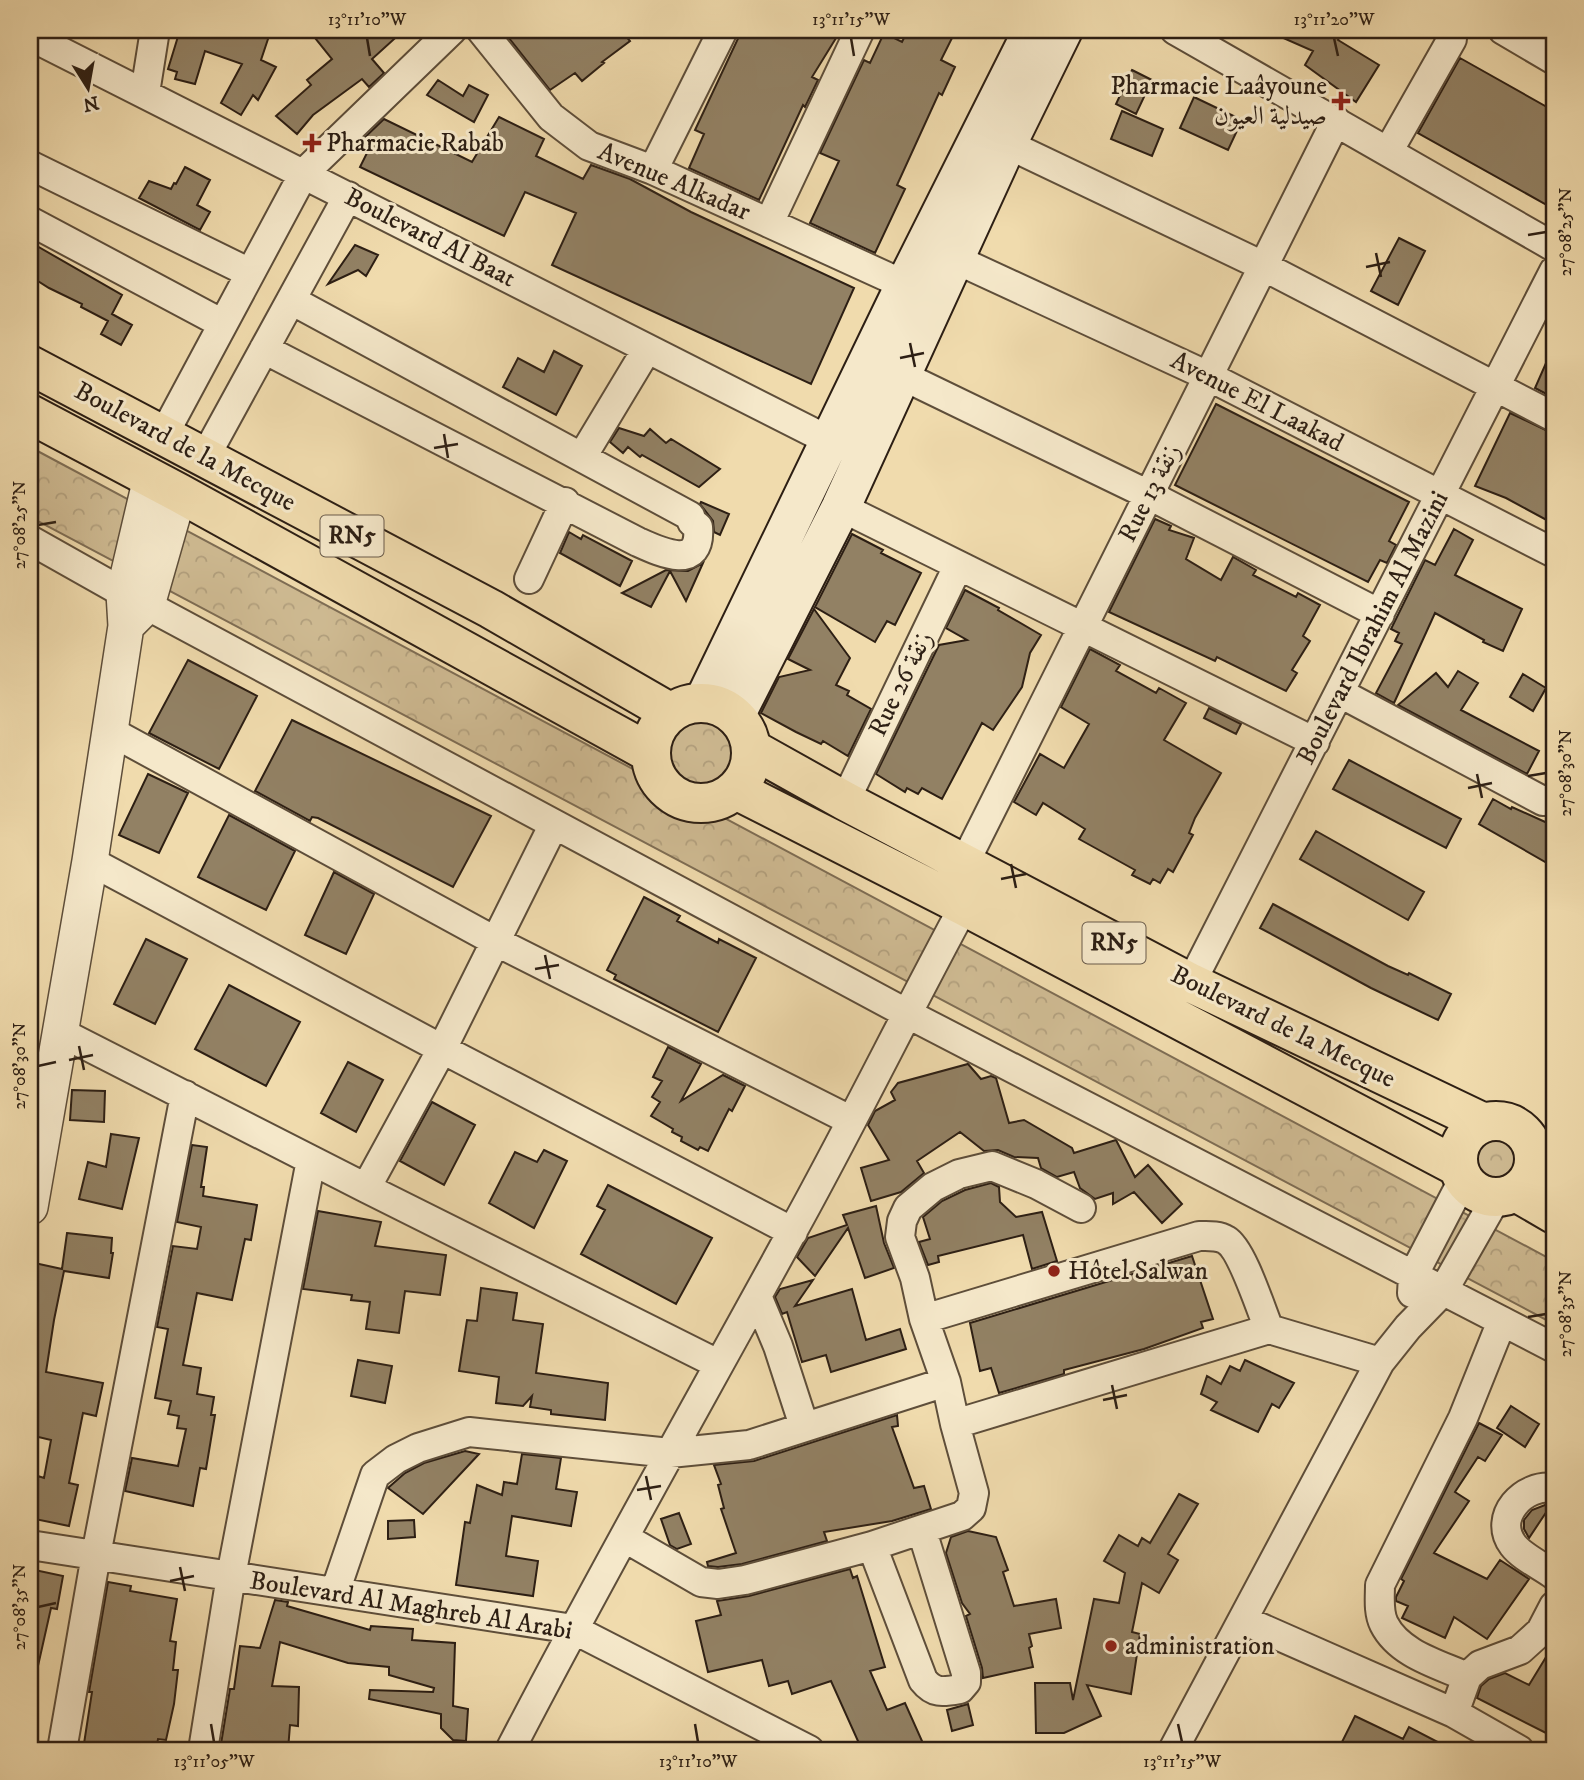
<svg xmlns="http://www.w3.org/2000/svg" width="1584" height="1780" font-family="'IM FELL DW Pica',Amiri,serif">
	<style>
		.park { fill: url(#park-crowns); stroke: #7e6d54; stroke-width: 2 }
		.building { fill: #928164; stroke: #2d1f14; stroke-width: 2 }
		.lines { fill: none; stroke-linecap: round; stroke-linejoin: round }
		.minor-casing { stroke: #5e4e3a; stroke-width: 32 }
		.tertiary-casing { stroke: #5e4e3a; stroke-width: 38 }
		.secondary-casing { stroke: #2d1f14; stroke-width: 42 }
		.primary-casing { stroke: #2d1f14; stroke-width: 42 }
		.minor { stroke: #f5e8ca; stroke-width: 28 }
		.tertiary { stroke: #f5e8ca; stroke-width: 35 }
		.secondary { stroke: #f5e8ca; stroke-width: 38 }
		.primary { stroke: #f0dbad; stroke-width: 38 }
		.ticks { fill: none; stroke: #2d1f14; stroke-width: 2.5 }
		.poi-dot { fill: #8f2418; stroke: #f5e8ca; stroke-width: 2.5 }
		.labels { text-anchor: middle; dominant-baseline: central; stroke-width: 6; stroke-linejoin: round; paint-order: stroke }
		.shield { fill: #f5e8ca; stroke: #695b4b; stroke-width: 2 }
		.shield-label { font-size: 24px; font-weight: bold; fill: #2d1f14 }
		.poi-label { font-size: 26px; fill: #2d1f14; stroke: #f5e8ca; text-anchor: start }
		.street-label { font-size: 26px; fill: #2d1f14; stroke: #f5e8ca }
		.neatline { fill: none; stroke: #2d1f14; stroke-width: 2.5 }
		.ticks-label { font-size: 18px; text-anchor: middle; fill: #2d1f14 }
	</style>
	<defs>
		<pattern id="park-crowns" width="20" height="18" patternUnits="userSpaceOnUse" patternTransform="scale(1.75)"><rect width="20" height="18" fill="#cfbb93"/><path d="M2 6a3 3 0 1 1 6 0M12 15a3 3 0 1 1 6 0" fill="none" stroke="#b2a07e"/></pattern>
	</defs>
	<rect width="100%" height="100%" fill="#f0dbad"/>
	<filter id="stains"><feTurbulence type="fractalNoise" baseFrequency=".00286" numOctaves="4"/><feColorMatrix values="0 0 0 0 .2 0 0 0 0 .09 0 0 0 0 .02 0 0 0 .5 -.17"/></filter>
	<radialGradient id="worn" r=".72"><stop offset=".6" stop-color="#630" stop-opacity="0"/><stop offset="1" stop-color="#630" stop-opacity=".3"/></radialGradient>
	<!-- park -->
	<path class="park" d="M30 447 1554 1261V1324L30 517Z
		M663 752a36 36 0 1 1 72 0a36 36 0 1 1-72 0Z
		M1472 1160a24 24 0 1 1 48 0a24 24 0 1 1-48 0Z"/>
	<!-- building -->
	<path class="building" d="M180 30H271L261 60 276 67 258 100 253 95 241 115 221 103 242 64 205 51 195 84 175 79 177 72 168 69Z
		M326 30H404L372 59 384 73 369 87 362 79 313 115 297 134 276 116 311 85 307 80 332 59 315 38Z
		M509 30H621L630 41 602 62 604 63 582 81 575 73 550 90 505 33Z
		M742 30H841L812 77 818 80 805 107 803 105 759 200 689 168 704 134 695 130Z
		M908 30H956L941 60 955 67 942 95 939 93 897 185 905 189 875 253 810 223 839 161 820 153 864 60 870 63 884 33 902 42Z
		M1265 30H1344L1338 40 1379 65 1356 102 1305 65 1313 51Z
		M1460 58 1554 111V209L1418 133Z
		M1132 70 1152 80 1136 114 1116 104Z
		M438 80 463 96 469 85 488 95 474 122 427 95Z
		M1194 97 1242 120 1228 150 1180 128Z
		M1122 111 1163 129 1152 156 1111 139Z
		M499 117 544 139 536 156 583 179 591 165 630 179 691 212 854 288 811 384 552 265 576 213 525 192 504 236 360 167 367 153 358 148 361 141 384 119 472 162Z
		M185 167 210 180 197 205 210 212 200 230 139 198 149 181 171 189 174 183 176 184Z
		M1399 238 1425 251 1398 305 1371 291Z
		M30 242 122 295 112 314 132 325 121 345 101 334 108 321 81 307 82 304 49 288 30 276Z
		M355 245 378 255 366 276 358 270 328 284Z
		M1554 345V398L1535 388Z
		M554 351 582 366 556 415 503 387 518 358 544 372Z
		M1216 404 1409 502 1389 541 1396 545 1387 563 1380 560 1368 582 1175 485Z
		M1510 413 1554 434V524L1506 498 1475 486Z
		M619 428 644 436 650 429 666 443 671 439 720 469 699 487 642 455 640 457 628 447 623 453 610 442Z
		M701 502 729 514 720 535 714 532 713 521 700 504Z
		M1155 519 1171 526 1169 530 1194 538 1186 559 1221 580 1233 557 1256 570 1253 575 1296 597 1298 593 1320 605 1303 636 1310 641 1292 670 1297 673 1286 691 1217 657 1215 661 1109 612Z
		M1454 529 1473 540 1455 575 1522 609 1503 651 1483 642 1484 640 1435 613 1394 703 1376 693 1402 644 1395 641 1399 633 1391 629 1425 560 1435 565Z
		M569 532 581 539 583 535 632 561 620 586 560 553Z
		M852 534 883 550 881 553 921 573 895 625 887 621 875 642 815 607Z
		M703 563 686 601 670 571 651 607 622 593 666 570 688 571Z
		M965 590 999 608 998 610 1041 635 1030 653 1022 687 993 730 982 723 942 799 922 788 918 794 907 788 905 792 876 774 939 645 967 640 946 628Z
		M814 609 850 658 836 685 849 691 847 695 871 709 848 756 823 741 821 744 796 732 761 713 779 677 810 670 788 659Z
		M1090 649 1120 665 1116 671 1156 693 1159 688 1186 703 1164 740 1221 773 1195 818 1189 833 1193 835 1173 872 1168 869 1160 883 1153 879 1150 884 1132 875 1135 870 1079 839 1085 829 1043 803 1036 815 1014 802 1040 754 1064 768 1089 724 1061 707Z
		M188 660 257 696 219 769 149 733Z
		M1458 671 1478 683 1461 710 1539 751 1527 774 1398 705 1436 673 1448 687Z
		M1523 674 1546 688 1533 711 1510 697Z
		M1209 708 1241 724 1236 734 1204 718Z
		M292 720 491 816 453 887 318 818 312 817 310 821 255 791Z
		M1349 760 1461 819 1446 848 1333 789Z
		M148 774 188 793 159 853 119 835Z
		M1493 799 1511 809 1512 807 1554 826V867L1479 824Z
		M229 815 295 851 266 910 198 877Z
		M1316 831 1424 892 1408 920 1300 859Z
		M334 872 374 894 346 954 305 935Z
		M644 897 680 916 677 921 718 943 719 939 756 958 718 1032 614 979 616 975 607 970Z
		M1273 904 1388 966 1408 975 1409 973 1451 994 1438 1020 1371 988 1260 928Z
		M146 939 187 959 155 1024 114 1004Z
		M229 985 300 1022 266 1086 195 1049Z
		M668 1047 701 1064 681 1101 723 1075 745 1086 732 1111 729 1109 708 1151 700 1147 698 1150 681 1141 682 1137 672 1132 673 1129 651 1116 660 1102 652 1097 662 1081 653 1077Z
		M348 1062 383 1080 356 1132 321 1113Z
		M968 1064 981 1079 991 1076 996 1078 1009 1123 1024 1120 1072 1148 1074 1153 1116 1140 1135 1177 1148 1165 1182 1204 1162 1223 1134 1192 1113 1204V1193L1095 1199 1080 1188 1074 1172 1057 1177 1041 1168 1038 1158 1014 1157 998 1150 984 1151 960 1132 917 1161 924 1173 901 1192 871 1201 861 1168 889 1160 868 1125 875 1111 895 1100 891 1092 898 1083Z
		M72 1090 105 1091 104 1122 70 1120Z
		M432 1102 475 1125 444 1185 400 1161Z
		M111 1134 139 1138 122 1209 79 1199 88 1162 106 1167Z
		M192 1145 207 1147 201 1187H204L203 1196 257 1205 251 1240 245 1239 232 1300 197 1293 183 1365 201 1368 197 1394 214 1397 211 1415H215L206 1469 200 1468 193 1506 125 1491 132 1458 178 1466 186 1429 177 1428 179 1416 168 1414 171 1401 155 1398 168 1329 157 1327 173 1246 197 1249 201 1227 177 1222Z
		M544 1150 567 1161 534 1228 489 1203 515 1152 537 1162Z
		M991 1183 999 1187 1000 1202 1016 1217 1042 1212 1057 1261 1032 1269 1023 1235 938 1256 939 1262 928 1265 919 1242 930 1239 923 1217 942 1201 965 1190Z
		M608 1185 712 1238 676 1304 581 1254 605 1210 597 1206Z
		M876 1206 884 1243 894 1268 865 1278 848 1228 815 1276 797 1257 808 1238 847 1225 843 1215Z
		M318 1211 381 1222 375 1246 446 1255 440 1295 405 1291 399 1333 366 1329 370 1302 351 1300 352 1295 303 1289Z
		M67 1233 112 1238 111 1253H113L109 1278 64 1271 54 1320 46 1372 103 1383 96 1416 83 1413 69 1483 78 1485 69 1526 30 1518 38 1476 44 1478 51 1440 30 1435V1262L62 1269Z
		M1192 1256 1213 1319 1201 1322 1203 1328 1144 1349 1064 1370V1374L999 1393 991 1368 980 1371 970 1323Z
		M813 1280 795 1306 852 1289 866 1340 900 1329 906 1349 831 1372 826 1355 802 1362 787 1312 782 1314 775 1297 780 1289Z
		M481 1288 517 1293 513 1320 543 1324 536 1373 608 1383 605 1420 551 1414V1410L530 1407 532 1396 523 1406 496 1403 499 1377 459 1371 467 1320 477 1321Z
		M358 1360 392 1366 385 1403 351 1396Z
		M1245 1360 1294 1383 1279 1408 1272 1404 1258 1432 1211 1410 1217 1402 1201 1394 1207 1376 1221 1384 1230 1366 1240 1371Z
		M1511 1406 1539 1424 1525 1447 1497 1428Z
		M897 1415 898 1426 892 1427 914 1488 924 1486 931 1509 892 1521 824 1532 827 1541 742 1564 718 1567 708 1566 707 1562 736 1553 721 1509 724 1508 718 1485 721 1484 714 1465 754 1461Z
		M1479 1423 1502 1435 1485 1461 1478 1457 1455 1492 1469 1501 1434 1553 1487 1579 1500 1560 1529 1579 1487 1639 1454 1617 1445 1638 1402 1618 1408 1606 1396 1601V1597L1404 1581 1401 1579Z
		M465 1451 479 1454 423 1514 388 1488 405 1473 424 1463Z
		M522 1454 561 1458 556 1489 577 1492 571 1526 512 1516 506 1556 538 1561 533 1596 456 1585 465 1522 470 1523 477 1485 502 1495 504 1482 517 1484Z
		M1179 1494 1198 1504 1168 1554 1178 1560 1159 1593 1142 1583 1132 1632 1140 1634 1131 1694 1087 1685 1101 1716 1064 1733H1036L1035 1683H1070L1073 1700 1094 1599 1119 1603 1125 1573 1104 1561 1119 1535 1138 1546 1142 1538 1150 1543Z
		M1545 1505H1551L1529 1538 1524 1529V1520L1532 1510Z
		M679 1513 691 1544 677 1549 670 1545 661 1519Z
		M414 1520 415 1537 388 1539V1521Z
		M968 1531 996 1537 1008 1570 1003 1572 1014 1606 1056 1599 1061 1628 1029 1634 1032 1646 1029 1648 1033 1667 983 1678 982 1668 966 1616 970 1614 962 1603 946 1553 951 1537Z
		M30 1569 63 1576 57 1609 51 1608 38 1666 30 1665Z
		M850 1569 853 1578 857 1576 885 1667 870 1671 887 1710 905 1703 926 1750H862L831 1681 792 1694 788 1681 769 1686 762 1660 708 1672 696 1621 721 1615 717 1601 749 1596Z
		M108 1582 131 1586 130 1591 177 1599 170 1641 176 1642 173 1670H178L174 1704 166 1740 158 1739 156 1750H83L92 1692H89Z
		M275 1600 288 1602 287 1606 370 1630 371 1626 413 1629 412 1640 455 1643 453 1706 468 1709 466 1741 453 1740 441 1728V1714L369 1699 370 1690 433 1692 434 1688 389 1675V1667L348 1663 280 1642 272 1686 299 1687 298 1726 290 1725 288 1750H220L230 1689H234L240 1646 260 1648Z
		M1554 1644V1737L1477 1698 1481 1686 1489 1679 1505 1673 1529 1685Z
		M968 1704 973 1725 952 1731 947 1710Z
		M1355 1716 1403 1739 1409 1727 1453 1750H1338Z"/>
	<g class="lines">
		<!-- minor casing -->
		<g class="minor-casing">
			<path id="minor" d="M481 30 551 117 589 146 653 170 905 285
				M1175 30 1554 247
				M1503 30 1554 60
				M30 36 830 441
				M145 93 155 30
				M1007 144 1263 266 1554 417
				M1389 150 1452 39V30
				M30 165 250 273
				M653 170 723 30
				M30 221 223 324
				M769 223 860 30
				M955 259 1208 376 1554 553
				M264 349 638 542C660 552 702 572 698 527L692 522 690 516 291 300
				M901 375 1149 495 1380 614
				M163 436 304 173 452 30
				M205 457 348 196
				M582 457 647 349
				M841 507 1315 742
				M30 540 124 593 906 1013 1554 1348
				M529 579 565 502
				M1340 693 1543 801 1554 799
				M110 731 495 941 850 1120
				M845 801 958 566
				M90 861 442 1049 793 1232
				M964 864 1336 121
				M1191 983 1554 271
				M60 1032 366 1188 718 1364
				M30 1082 51 1086
				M366 1188 442 1049 554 824
				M1412 1293 1413 1276 1463 1180
				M757 1296 778 1346 804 1426
				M924 1319 1199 1236C1208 1236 1218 1235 1226 1240 1242 1249 1261 1310 1269 1329
				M955 1424 1269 1329 1380 1362
				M1554 1488C1524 1483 1492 1517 1513 1545 1522 1557 1542 1566 1554 1575
				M625 1538 701 1582 718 1584 745 1580 872 1546 962 1516 971 1508 974 1493 955 1424 946 1382 924 1319 915 1278 900 1237 902 1221 908 1208 933 1187 959 1174 992 1166 1036 1184 1081 1208
				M30 1545 573 1629 809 1750
				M872 1546 923 1680C934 1694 943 1692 960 1689L966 1682V1673L922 1531
				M335 1592 375 1475 396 1459 418 1448 469 1432 670 1453 749 1445 946 1382
				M1243 1620 1454 1713
				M1467 1677C1438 1664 1399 1654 1384 1624 1378 1612 1380 1597 1380 1585L1463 1418 1502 1321
				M62 1750 96 1555 185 1095
				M203 1750 231 1576 311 1160
				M510 1750C600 1576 697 1406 791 1234 851 1126 905 1015 964 906
				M1173 1750 1380 1362 1408 1327 1443 1291 1496 1198
				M1519 1750 1454 1713 1467 1677 1480 1665 1520 1650 1541 1631 1554 1606"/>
		</g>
		<!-- tertiary casing -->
		<g class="tertiary-casing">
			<path id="tertiary" d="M126 626 147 605 179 493
				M30 1207 90 861 126 626 124 593 151 478"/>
		</g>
		<!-- secondary casing -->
		<g class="secondary-casing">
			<path id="secondary" d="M703 703 905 285 1033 30
				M735 716 841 507 1007 144 1063 30"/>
		</g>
		<!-- primary casing -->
		<g class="primary-casing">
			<path id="primary" d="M30 365 491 609 671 713
				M30 414 179 493 650 753
				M651 753a50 50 0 1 1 100 0a50 50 0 1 1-100 0Z
				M752 749 845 801 1191 983 1484 1123
				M736 790 964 906 1458 1167
				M1458 1159a38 38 0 1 1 76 0a38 38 0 1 1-76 0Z
				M1516 1192 1554 1214"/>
		</g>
		<!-- minor -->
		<use href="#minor" class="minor"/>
		<!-- tertiary -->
		<use href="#tertiary" class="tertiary"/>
		<!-- secondary -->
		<use href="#secondary" class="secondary"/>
		<!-- primary -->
		<use href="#primary" class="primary"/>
	</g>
	<!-- ticks -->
	<path class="ticks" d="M367 38 370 56M851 38 854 56M1334 38 1338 56M1528 235 1546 232M1376 253 1381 277M1366 267 1390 262M910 343 915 367M900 358 924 353M444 434 448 458M434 448 458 444M38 525 56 522M1477 774 1482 798M1528 776 1546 773M1468 788 1492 783M1011 864 1016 888M1001 879 1026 874M545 955 550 979M535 969 559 965M79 1046 84 1070M69 1060 93 1055M38 1066 56 1062M1528 1317 1546 1314M1112 1385 1117 1409M1103 1400 1127 1395M646 1476 651 1500M637 1490 661 1486M180 1567 185 1591M170 1581 194 1576M38 1607 56 1603M211 1724 214 1742M695 1724 698 1742M1178 1724 1182 1742"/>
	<!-- markers -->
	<g class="poi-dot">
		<path d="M1337.5 90.5h7v7h7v7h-7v7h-7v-7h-7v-7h7z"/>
		<path d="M308.5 132.5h7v7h7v7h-7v7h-7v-7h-7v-7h7z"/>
		<circle cx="1054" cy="1271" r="7"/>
		<circle cx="1111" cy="1646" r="7"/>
	</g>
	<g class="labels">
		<!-- shield labels -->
		<g class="shield">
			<rect x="320.5" y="515.5" width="63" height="41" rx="5"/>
			<rect x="1082.5" y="922.5" width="63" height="41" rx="5"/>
		</g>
		<g class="shield-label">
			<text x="352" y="536">RN5</text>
			<text x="1114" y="943">RN5</text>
		</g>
		<!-- poi labels -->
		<g class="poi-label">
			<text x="1327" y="86" text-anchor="end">Pharmacie Laâyoune<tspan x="1327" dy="30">صيدلية العيون</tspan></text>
			<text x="326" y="143">Pharmacie Rabab</text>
			<text x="1068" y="1271">Hôtel Salwan</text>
			<text x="1125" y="1646">administration</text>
		</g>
		<!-- street labels -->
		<g class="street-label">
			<text transform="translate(674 182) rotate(23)">Avenue Alkadar</text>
			<text transform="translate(430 238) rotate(27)">Boulevard Al Baat</text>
			<text transform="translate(1257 402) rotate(27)">Avenue El Laakad</text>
			<text transform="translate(185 447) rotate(28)">Boulevard de la Mecque</text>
			<text transform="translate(1150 493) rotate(-63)">Rue 13 زنقة</text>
			<text transform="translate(1373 628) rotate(-63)">Boulevard Ibrahim Al Mazini</text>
			<text transform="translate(901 684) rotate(-64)">Rue 26 زنقة</text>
			<text transform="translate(1283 1027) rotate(26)">Boulevard de la Mecque</text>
			<text transform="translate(411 1606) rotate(9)">Boulevard Al Maghreb Al Arabi</text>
		</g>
	</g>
	<!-- margin -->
	<rect width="1584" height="1780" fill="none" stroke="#f0dbad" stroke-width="77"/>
	<!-- north arrow -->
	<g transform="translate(88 88) rotate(169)" stroke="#f5e8ca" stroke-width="5" paint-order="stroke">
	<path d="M0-5L12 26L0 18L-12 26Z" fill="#2d1f14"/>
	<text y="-10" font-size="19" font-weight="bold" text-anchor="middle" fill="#2d1f14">N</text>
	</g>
	<rect x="38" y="38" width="1508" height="1704" class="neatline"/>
	<g class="ticks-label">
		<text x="367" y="25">13°11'10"W</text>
		<text x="851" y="25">13°11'15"W</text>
		<text x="1334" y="25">13°11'20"W</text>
		<text transform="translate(1565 232) rotate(-90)" y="6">27°08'25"N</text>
		<text transform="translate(19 525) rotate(-90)" y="6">27°08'25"N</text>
		<text transform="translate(1565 773) rotate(-90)" y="6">27°08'30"N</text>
		<text transform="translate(19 1066) rotate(-90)" y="6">27°08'30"N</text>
		<text transform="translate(1565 1314) rotate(-90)" y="6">27°08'35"N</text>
		<text transform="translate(19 1607) rotate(-90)" y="6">27°08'35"N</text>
		<text x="214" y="1767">13°11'05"W</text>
		<text x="698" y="1767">13°11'10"W</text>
		<text x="1182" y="1767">13°11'15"W</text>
	</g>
	<rect width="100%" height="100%" filter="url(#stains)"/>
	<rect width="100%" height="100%" fill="url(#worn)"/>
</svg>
